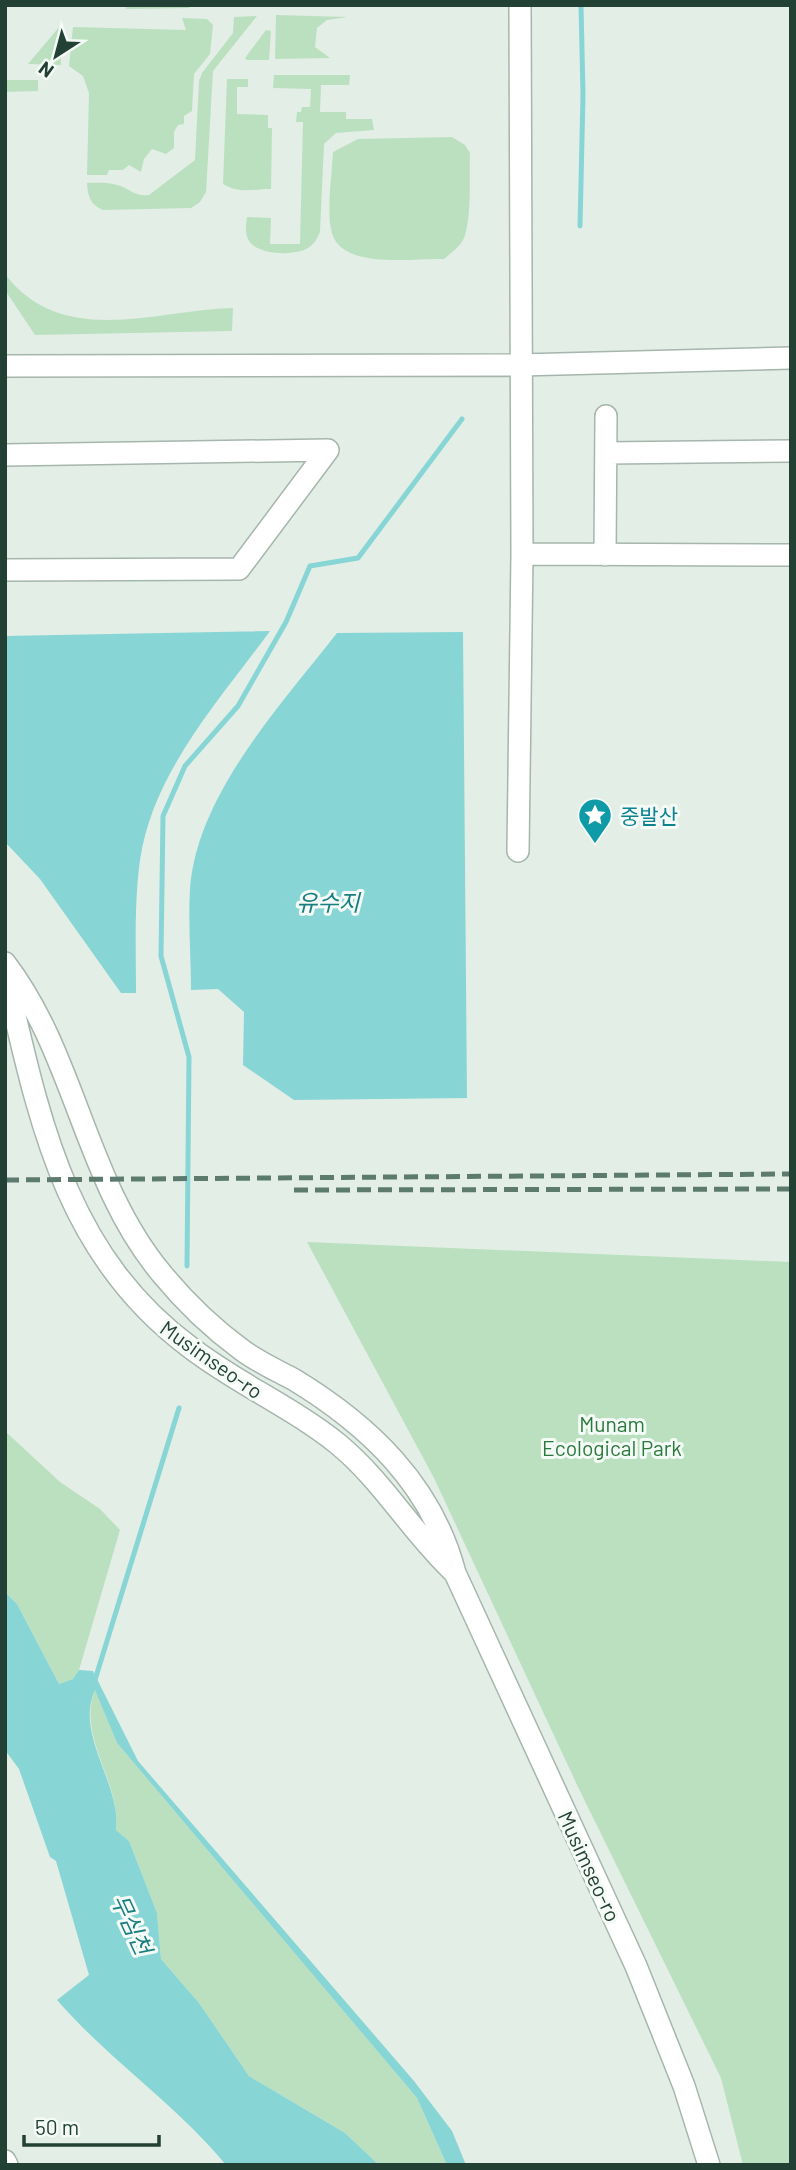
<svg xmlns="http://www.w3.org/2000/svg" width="796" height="2170" font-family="Barlow,'Noto Sans KR',sans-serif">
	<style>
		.green { fill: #bbe0bf }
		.water { fill: #88d5d5 }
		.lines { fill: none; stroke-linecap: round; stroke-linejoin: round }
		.stream { stroke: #88d5d5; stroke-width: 5 }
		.minor-casing { stroke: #a5b6ad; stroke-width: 24 }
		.tertiary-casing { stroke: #a5b6ad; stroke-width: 24 }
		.minor { stroke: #fff; stroke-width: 21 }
		.tertiary { stroke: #fff; stroke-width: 21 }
		.rail { stroke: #5c7b6e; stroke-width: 5; stroke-dasharray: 14 7; stroke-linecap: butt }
		.labels { text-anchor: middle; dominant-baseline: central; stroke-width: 6; stroke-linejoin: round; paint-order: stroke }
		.culture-label { font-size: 21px; fill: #0d838f; stroke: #f4faf6; text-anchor: start }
		.street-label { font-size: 21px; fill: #224033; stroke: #f4faf6 }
		.park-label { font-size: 21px; fill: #29793c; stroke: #f4faf6 }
		.water-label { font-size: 23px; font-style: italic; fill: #187e80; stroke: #f4faf6 }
	</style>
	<rect width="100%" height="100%" fill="#e3eee7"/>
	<!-- green -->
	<path class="green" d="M126 5H186L190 8 126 9Z
		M276 15 348 17 327 20 317 28 315 47 330 58 275 59Z
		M257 16 213 71 206 192 200 202 191 208 103 210C90 204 88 197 87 183 97 183 107 182 117 185 130 188 134 197 149 195L195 160 199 81 202 73 233 33 234 17Z
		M182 18 207 19 213 25 210 54 194 74 192 111 184 116V124L178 125 174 132V148L166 154 152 149 144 159 141 172 129 165 123 170H109L107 175H87L89 93 83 76 69 66 73 27 186 30Z
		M60 26 61 65 28 64Z
		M266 30 271 31 269 60H247L245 58Z
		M274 75H350L349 85H321L320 112H346V119H372L374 130 336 133 324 144 320 232C317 239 314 245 306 249 292 256 255 255 248 239 245 233 246 224 247 217L271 218 270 244H300L303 122H296L297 112H301L302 107H310L311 89 273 88Z
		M227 79H248V87H237V114L268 115V128H272L271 189C253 189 239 194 223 184Z
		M5 80H38V91L5 92Z
		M452 137 465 145 470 153C469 176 472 218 464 238 460 247 451 253 444 259 414 258 342 270 332 233 326 214 332 174 333 152L358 139Z
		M5 274C62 349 155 310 233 308L232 331 35 335 5 290Z
		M307 1242 791 1262V2165H743L721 2078 578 1787 434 1478Z
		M5 1431 60 1482 100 1509 120 1530 79 1670 73 1679 59 1684 17 1604 5 1592Z
		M95 1689 117 1743 417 2098 447 2165H379L345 2133 249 2076 199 2003 161 1959 157 1913 129 1841 116 1830C122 1783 76 1737 95 1689Z"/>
	<!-- water -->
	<path class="water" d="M270 631C219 701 153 772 140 860 134 904 136 950 136 993H121L40 879 5 842V636Z
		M463 632 467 1098 294 1100 243 1065 244 1012 218 989 191 990C191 957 188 922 190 889 197 794 281 705 337 633Z
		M5 1592 17 1604 59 1684 73 1679 79 1670 93 1671 138 1761 414 2081 452 2131 466 2165H447L417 2098 117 1743 95 1690C74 1734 122 1785 116 1830L129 1841 157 1913 161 1959 199 2003 249 2076 345 2133 379 2165H226C176 2104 109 2060 57 2000L89 1975 56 1861 50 1857 19 1769 5 1750Z"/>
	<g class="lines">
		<!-- stream -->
		<path class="stream" d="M580 226 583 95 581 5
			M187 1266 189 1057 161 956 163 816 185 766 238 706 286 622 310 566 358 558 462 419
			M94 1683 179 1408"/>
		<!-- minor casing -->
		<g class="minor-casing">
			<path id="minor" d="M520 5 522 554 791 555
				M5 366 520 365 791 358
				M606 453 791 451
				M5 455 328 450 239 569 5 570
				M605 555 606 416
				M518 851 522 554
				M5 2161 7 2165"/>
		</g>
		<!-- tertiary casing -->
		<g class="tertiary-casing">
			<path id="tertiary" d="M5 963C76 1056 85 1182 162 1274 185 1302 212 1328 242 1350 258 1362 276 1370 293 1379 369 1425 432 1485 455 1573L636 1966 684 2086 709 2165
				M5 973C39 1118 64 1254 191 1348 238 1384 292 1407 338 1444 384 1482 412 1533 455 1573"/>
		</g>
		<!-- minor -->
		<use href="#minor" class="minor"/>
		<!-- tertiary -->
		<use href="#tertiary" class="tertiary"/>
		<!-- rail -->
		<path class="rail" d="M5 1180 791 1174
			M294 1190 791 1189"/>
	</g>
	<!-- icons -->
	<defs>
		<g id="sight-pin" transform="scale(1.75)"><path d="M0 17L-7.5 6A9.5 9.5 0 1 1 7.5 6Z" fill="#0f9aa8" stroke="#f4faf6"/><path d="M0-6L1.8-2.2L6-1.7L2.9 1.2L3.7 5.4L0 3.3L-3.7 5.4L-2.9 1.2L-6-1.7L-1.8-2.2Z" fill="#fff"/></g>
	</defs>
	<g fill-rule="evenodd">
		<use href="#sight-pin" x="595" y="815"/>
	</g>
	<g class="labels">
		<!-- culture labels -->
		<g class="culture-label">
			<text x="620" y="815">중발산</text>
		</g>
		<!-- street labels -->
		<g class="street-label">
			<text transform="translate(212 1359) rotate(35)">Musimseo-ro</text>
			<text transform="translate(590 1866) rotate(65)">Musimseo-ro</text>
		</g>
		<!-- park labels -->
		<g class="park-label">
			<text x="612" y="1423">Munam<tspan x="612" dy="24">Ecological Park</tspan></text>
		</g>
		<!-- water labels -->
		<g class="water-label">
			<text x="328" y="902">유수지</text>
			<text transform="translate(132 1924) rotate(65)">무심천</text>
		</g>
	</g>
	<!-- border -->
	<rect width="796" height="2170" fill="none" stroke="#224033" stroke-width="14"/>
	<!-- north arrow -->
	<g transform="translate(56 56) rotate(216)" stroke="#f4faf6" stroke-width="5" paint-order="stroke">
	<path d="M0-5L12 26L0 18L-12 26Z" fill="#224033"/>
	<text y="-10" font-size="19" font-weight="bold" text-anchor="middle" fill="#224033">N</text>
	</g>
	<!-- scale -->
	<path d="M24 2135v10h135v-10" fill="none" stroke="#224033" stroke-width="3.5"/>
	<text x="35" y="2135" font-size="21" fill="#224033" stroke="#f4faf6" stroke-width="5" paint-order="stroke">50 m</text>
</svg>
